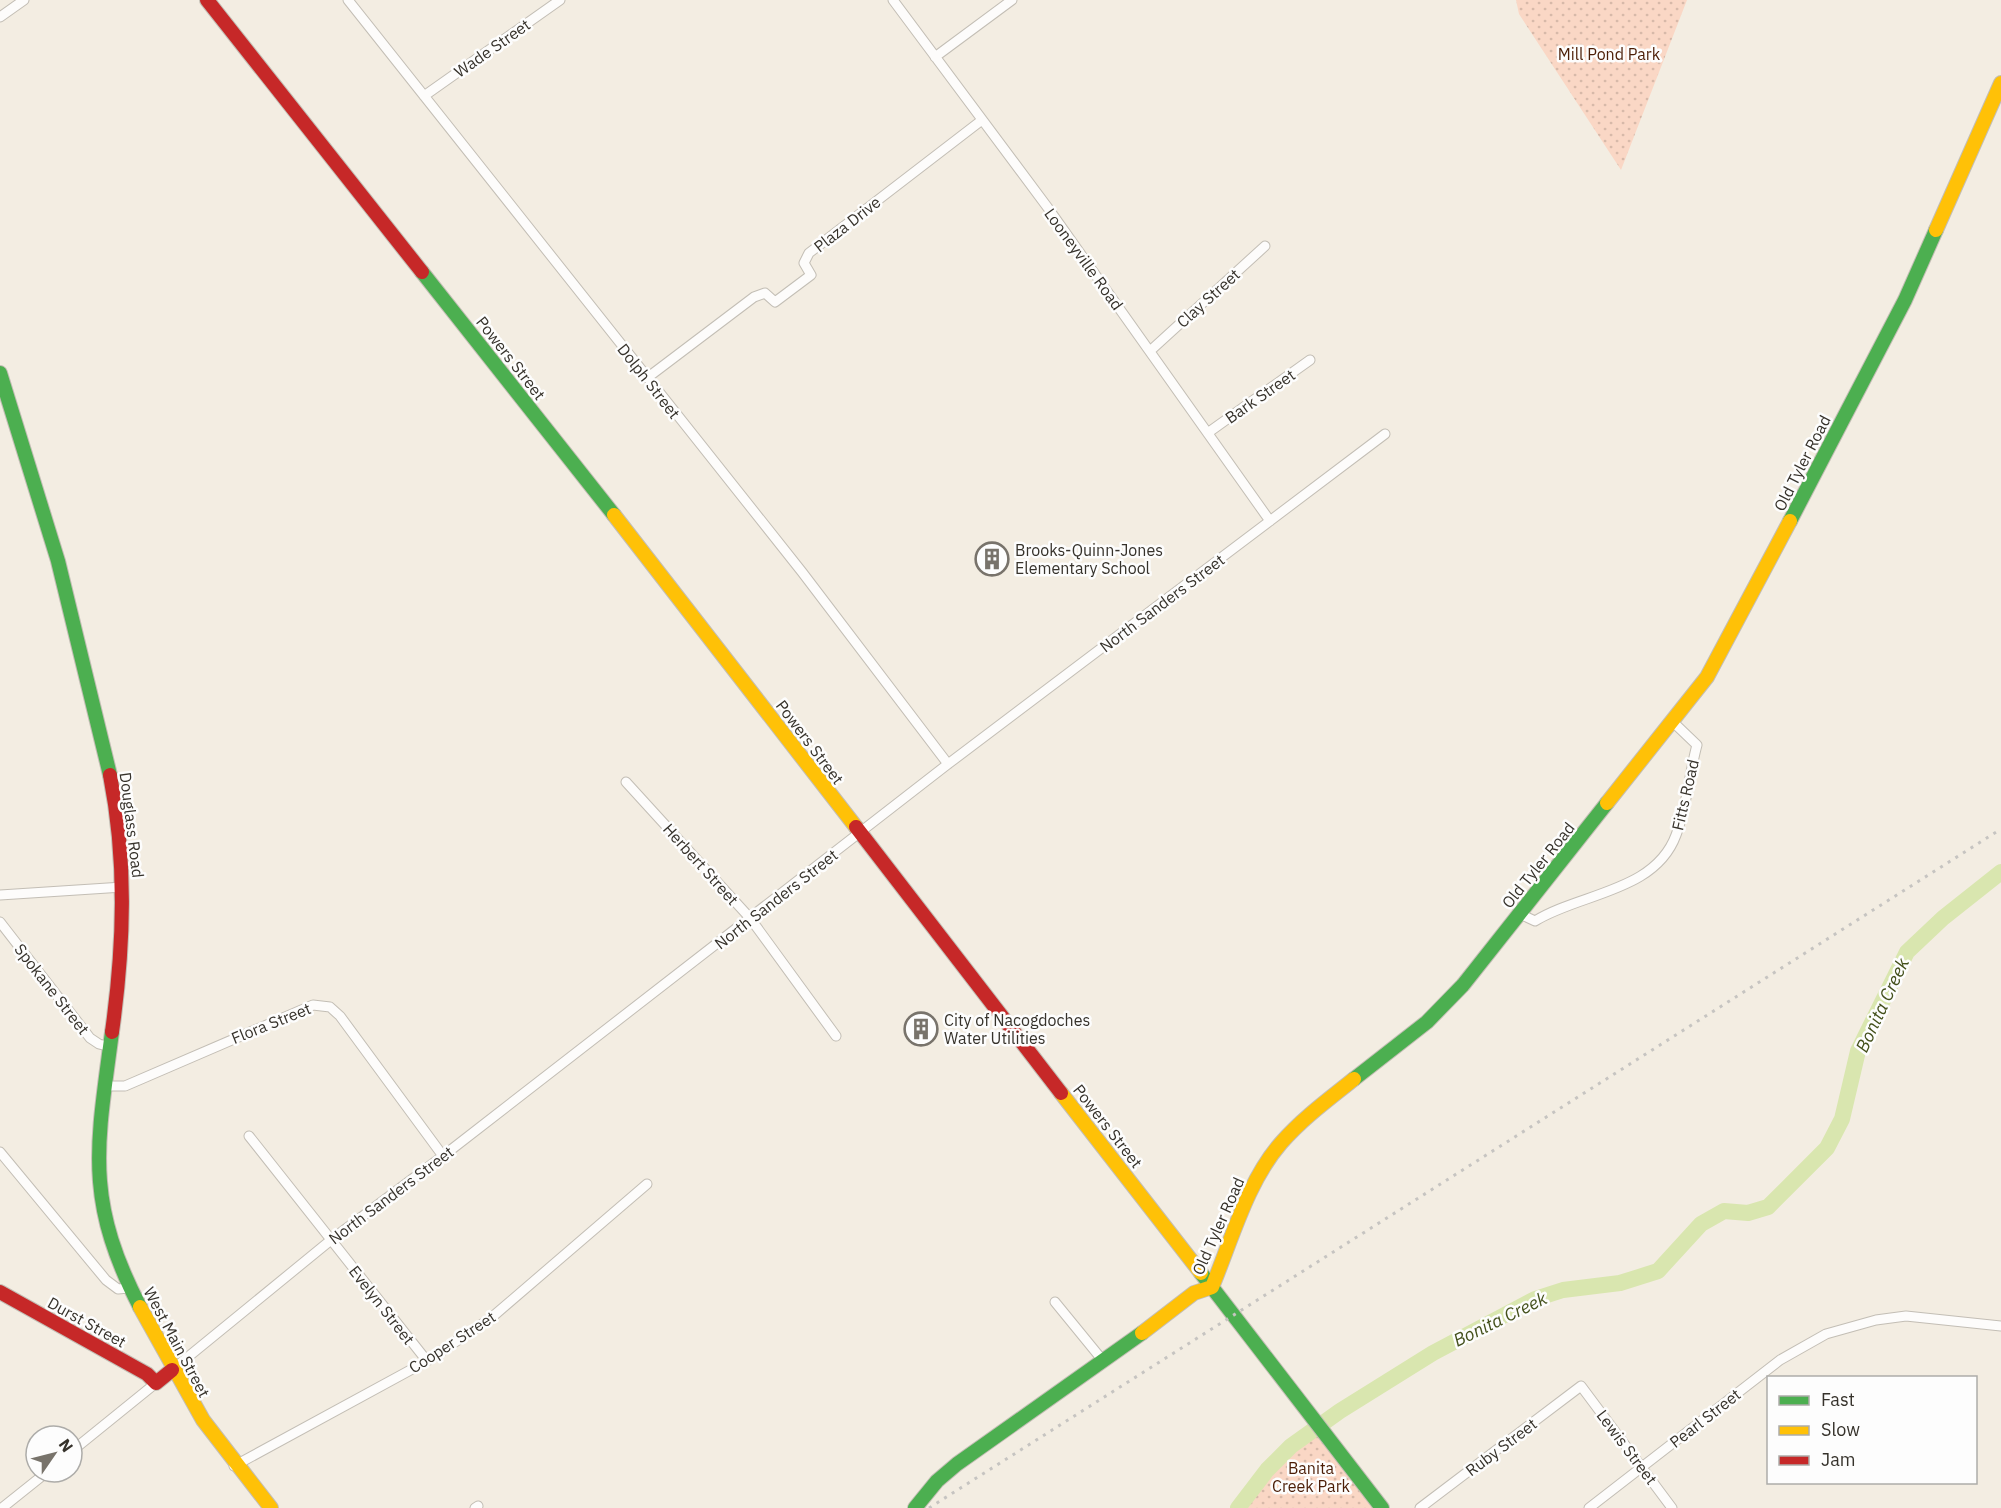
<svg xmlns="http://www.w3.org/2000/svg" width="2001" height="1508" font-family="'IBM Plex Sans',sans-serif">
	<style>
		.green { fill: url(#green-dots) }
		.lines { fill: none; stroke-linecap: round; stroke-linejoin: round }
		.river { stroke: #d9e6af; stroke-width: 16 }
		.street-casing { stroke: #c3beb5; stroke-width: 11 }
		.fast-casing { stroke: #c3beb5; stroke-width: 16 }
		.slow-casing { stroke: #c3beb5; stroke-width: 16 }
		.jam-casing { stroke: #c3beb5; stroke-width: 16 }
		.street { stroke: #fdfcfb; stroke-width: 9 }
		.fast { stroke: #4caf50; stroke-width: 14 }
		.slow { stroke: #ffc107; stroke-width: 14 }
		.jam { stroke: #c62828; stroke-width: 14 }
		.rail { stroke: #c6c4c1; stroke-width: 3; stroke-dasharray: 3 6; stroke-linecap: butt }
		.labels { text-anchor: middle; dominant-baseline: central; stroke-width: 5; stroke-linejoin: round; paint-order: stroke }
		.street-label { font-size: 16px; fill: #36322b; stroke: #fdfdfd }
		.park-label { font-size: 16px; fill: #4c1e07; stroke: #fdfdfd }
		.poi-label { font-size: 16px; fill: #36322b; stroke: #fdfdfd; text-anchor: start }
		.water-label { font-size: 18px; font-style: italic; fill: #44511c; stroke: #fdfdfd }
	</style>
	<defs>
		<pattern id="green-dots" width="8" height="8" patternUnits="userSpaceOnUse" patternTransform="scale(1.5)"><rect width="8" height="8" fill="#fad7c5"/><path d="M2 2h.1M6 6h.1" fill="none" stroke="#d7b9a9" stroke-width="1.8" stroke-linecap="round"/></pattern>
	</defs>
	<rect width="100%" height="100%" fill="#f3ede2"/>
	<!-- green -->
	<path class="green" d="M1516 0H1687L1621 170 1519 14Z
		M1317 1435 1373 1508H1246L1269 1473Z"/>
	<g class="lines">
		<!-- river -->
		<path class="river" d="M1238 1508 1267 1470 1291 1446 1340 1411 1433 1353 1535 1299 1563 1290 1620 1283 1658 1271 1701 1224 1724 1211 1748 1213 1768 1207 1827 1148 1842 1119 1858 1051 1907 952 1943 918 2001 872"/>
		<!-- street casing -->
		<g class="street-casing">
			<path id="street" d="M348 0 802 572 948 764
				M893 0 1048 208 1270 521
				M0 17 24 0
				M935 57 1012 0
				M424 96 560 0
				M1150 351 1265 246
				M647 378 754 297 765 293 775 302 811 275 804 263 809 253 982 120
				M1209 432 1310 360
				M626 782 750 918 836 1036
				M0 895 123 887
				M1520 914 1535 921C1580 893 1655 892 1676 835 1687 807 1689 774 1697 745L1673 722
				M0 922 90 1038 99 1044 111 1047
				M105 1086H125L313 1005 330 1007 340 1016 443 1156
				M249 1136 427 1361
				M0 1152 106 1280 118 1289 129 1288
				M1055 1302 1104 1362
				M172 1370 331 1240 443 1156 948 764 1385 434
				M72 1451 156 1383
				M234 1466 427 1361 491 1318 647 1184
				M2 1508 47 1472
				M475 1508 478 1506
				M1420 1508 1581 1386 1672 1508
				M1589 1508 1780 1360 1826 1334 1876 1320 1906 1316 2001 1326"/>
		</g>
		<!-- fast casing -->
		<g class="fast-casing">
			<path id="fast" d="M422 272 614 515
				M0 373 58 561 110 775
				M1790 521 1905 300 1936 230
				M112 1032C97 1146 84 1199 140 1307
				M1354 1079 1427 1022 1463 985 1607 803
				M1201 1273 1382 1508
				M915 1508 937 1481 957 1464 1142 1333"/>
		</g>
		<!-- slow casing -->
		<g class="slow-casing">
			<path id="slow" d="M1936 230 2001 83
				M614 515 856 827
				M1607 803 1707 677 1790 521
				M1061 1093 1201 1273
				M1212 1287C1232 1239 1247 1182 1281 1143 1303 1118 1329 1099 1354 1079
				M140 1307 203 1420 271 1508
				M1142 1333 1194 1293 1212 1287"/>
		</g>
		<!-- jam casing -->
		<g class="jam-casing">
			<path id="jam" d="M207 0 422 272
				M110 775C127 861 124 946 112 1032
				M856 827 1061 1093
				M0 1292 147 1374 156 1383 172 1370"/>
		</g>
		<!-- street -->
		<use href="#street" class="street"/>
		<!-- fast -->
		<use href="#fast" class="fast"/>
		<!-- slow -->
		<use href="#slow" class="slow"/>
		<!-- jam -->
		<use href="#jam" class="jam"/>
		<!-- rail -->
		<path class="rail" d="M929 1508 2001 829"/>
	</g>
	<!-- icons -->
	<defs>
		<g id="building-ring" transform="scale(1.725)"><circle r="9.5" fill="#fdfdfd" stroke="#78736b" stroke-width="1.5"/><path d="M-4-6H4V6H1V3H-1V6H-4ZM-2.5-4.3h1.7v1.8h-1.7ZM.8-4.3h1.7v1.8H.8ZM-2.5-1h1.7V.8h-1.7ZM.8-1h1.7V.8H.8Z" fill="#78736b"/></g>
	</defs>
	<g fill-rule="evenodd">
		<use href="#building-ring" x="992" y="559"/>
		<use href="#building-ring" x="921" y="1029"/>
	</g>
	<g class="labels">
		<!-- street labels -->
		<g class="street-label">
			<text transform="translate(492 48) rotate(-35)">Wade Street</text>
			<text transform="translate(847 224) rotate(-38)">Plaza Drive</text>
			<text transform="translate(1084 259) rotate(54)">Looneyville Road</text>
			<text transform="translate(1208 298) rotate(-42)">Clay Street</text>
			<text transform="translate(511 358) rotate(52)">Powers Street</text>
			<text transform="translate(649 381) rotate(52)">Dolph Street</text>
			<text transform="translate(1260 396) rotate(-35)">Bark Street</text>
			<text transform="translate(1802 463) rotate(-63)">Old Tyler Road</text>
			<text transform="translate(1162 603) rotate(-37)">North Sanders Street</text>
			<text transform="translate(810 742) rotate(53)">Powers Street</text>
			<text transform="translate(1685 795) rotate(-77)">Fitts Road</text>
			<text transform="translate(132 825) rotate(83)">Douglass Road</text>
			<text transform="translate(701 864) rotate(48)">Herbert Street</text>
			<text transform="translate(1538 865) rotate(-51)">Old Tyler Road</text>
			<text transform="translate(776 899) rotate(-38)">North Sanders Street</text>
			<text transform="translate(52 989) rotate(52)">Spokane Street</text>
			<text transform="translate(271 1023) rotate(-22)">Flora Street</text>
			<text transform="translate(1108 1126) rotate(52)">Powers Street</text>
			<text transform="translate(391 1195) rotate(-37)">North Sanders Street</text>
			<text transform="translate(1218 1226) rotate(-66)">Old Tyler Road</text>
			<text transform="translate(382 1305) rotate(52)">Evelyn Street</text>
			<text transform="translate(87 1322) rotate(29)">Durst Street</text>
			<text transform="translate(177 1342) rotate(62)">West Main Street</text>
			<text transform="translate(452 1342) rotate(-33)">Cooper Street</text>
			<text transform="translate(1705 1418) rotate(-38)">Pearl Street</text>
			<text transform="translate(1501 1447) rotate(-37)">Ruby Street</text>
			<text transform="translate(1627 1447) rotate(53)">Lewis Street</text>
		</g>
		<!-- park labels -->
		<g class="park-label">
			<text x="1609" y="54">Mill Pond Park</text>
			<text x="1311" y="1468">Banita<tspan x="1311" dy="18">Creek Park</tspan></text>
		</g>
		<!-- poi labels -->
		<g class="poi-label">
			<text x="1015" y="550">Brooks-Quinn-Jones<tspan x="1015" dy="18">Elementary School</tspan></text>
			<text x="944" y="1020">City of Nacogdoches<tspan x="944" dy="18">Water Utilities</tspan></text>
		</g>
		<!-- water labels -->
		<g class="water-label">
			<text transform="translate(1882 1005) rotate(-65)">Bonita Creek</text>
			<text transform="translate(1500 1319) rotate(-26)">Bonita Creek</text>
		</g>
	</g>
	<!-- legend -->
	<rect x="1767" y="1376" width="210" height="108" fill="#fdfdfd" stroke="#adaca9" stroke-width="1.5"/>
	<rect x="1779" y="1396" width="30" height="9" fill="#4caf50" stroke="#adaca9" stroke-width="1.5"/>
	<text x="1821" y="1406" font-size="18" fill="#36322b">Fast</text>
	<rect x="1779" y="1426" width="30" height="9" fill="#ffc107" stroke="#adaca9" stroke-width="1.5"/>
	<text x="1821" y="1436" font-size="18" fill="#36322b">Slow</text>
	<rect x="1779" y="1456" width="30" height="9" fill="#c62828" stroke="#adaca9" stroke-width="1.5"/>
	<text x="1821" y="1466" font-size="18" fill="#36322b">Jam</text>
	<!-- north arrow -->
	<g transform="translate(54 1454) rotate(55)"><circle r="28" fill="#fdfdfd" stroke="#adaca9" stroke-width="1.5"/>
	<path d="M0-4.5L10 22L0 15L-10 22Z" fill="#78736b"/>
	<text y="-9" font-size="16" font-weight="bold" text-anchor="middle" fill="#36322b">N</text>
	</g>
</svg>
